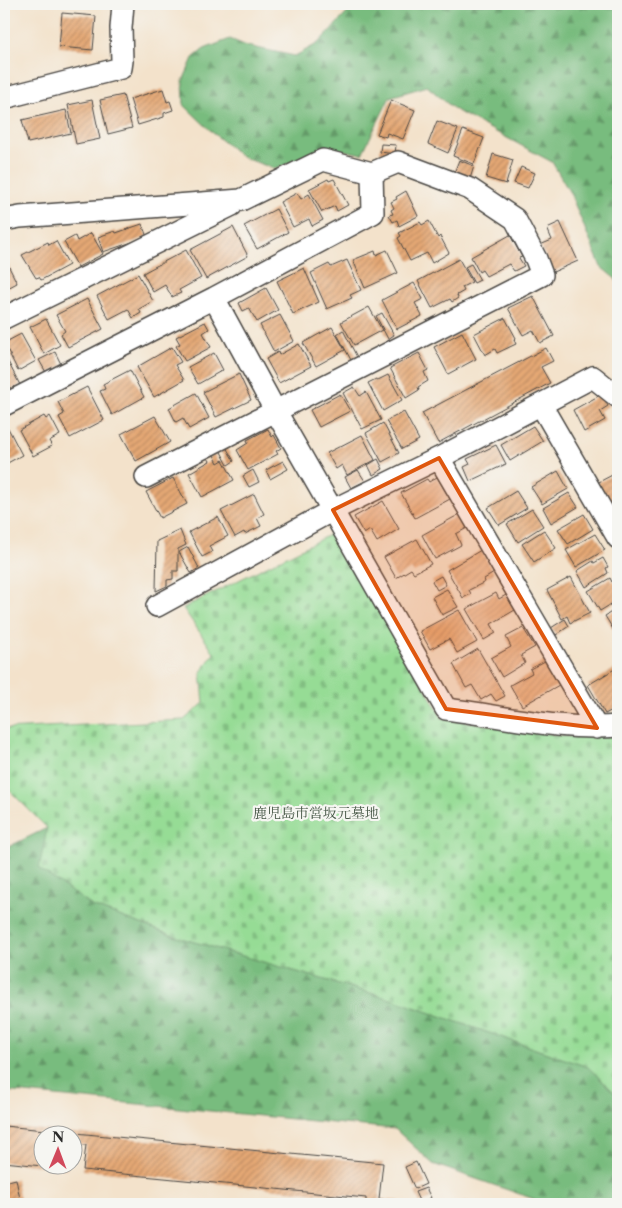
<svg xmlns="http://www.w3.org/2000/svg" width="622" height="1208" font-family="'Libre Caslon Text','Noto Serif JP',serif">
	<style>
		.forest { fill: url(#forest-firs); stroke: #527454 }
		.cemetery { fill: url(#cemetery-stones); stroke: #608460 }
		.building { fill: url(#building-hatch) }
		.lines { fill: none; stroke-linecap: round; stroke-linejoin: round }
		.minor-casing { stroke: #494643; stroke-width: 24 }
		.minor { stroke: #fff; stroke-width: 21 }
		.marked { fill: #df570e; fill-opacity: 0.2; stroke: #df570e; stroke-width: 4; stroke-linejoin: round }
		.labels { text-anchor: middle; dominant-baseline: central; stroke-width: 4.5; stroke-linejoin: round; paint-order: stroke }
		.park-label { font-size: 14px; fill: #465746; stroke: #f6f6f2 }
	</style>
	<defs>
		<pattern id="forest-firs" width="22" height="20" patternUnits="userSpaceOnUse" patternTransform="scale(1.25)"><rect width="22" height="20" fill="#78bc7e"/><path d="M5 1l3.5 6h-7zM16 11l3.5 6h-7z" fill="#639967"/></pattern>
		<pattern id="cemetery-stones" width="16" height="16" patternUnits="userSpaceOnUse" patternTransform="scale(1.25)"><rect width="16" height="16" fill="#96dc95"/><path d="M2 7V4a2 2 0 0 1 4 0v3zM10 15v-3a2 2 0 0 1 4 0v3z" fill="#81bd81"/></pattern>
		<pattern id="building-hatch" width="6" height="6" patternUnits="userSpaceOnUse" patternTransform="scale(1.25)"><rect width="6" height="6" fill="#e5a875"/><path d="M-1 1l2-2M0 6l6-6M5 7l2-2" fill="none" stroke="#ba8960"/></pattern>
	</defs>
	<rect width="100%" height="100%" fill="#f6f6f2"/>
	<filter id="ink" filterUnits="userSpaceOnUse"><feTurbulence type="fractalNoise" baseFrequency=".02" numOctaves="2"/><feDisplacementMap in="SourceGraphic" scale="10" xChannelSelector="R" yChannelSelector="G"/><feConvolveMatrix kernelMatrix="1 2 1 2 8 2 1 2 1" color-interpolation-filters="sRGB"/></filter>
	<filter id="wash" filterUnits="userSpaceOnUse"><feTurbulence type="fractalNoise" baseFrequency=".0096" numOctaves="4" result="noise"/><feDisplacementMap in="SourceGraphic" scale="20" xChannelSelector="R" yChannelSelector="G"/><feGaussianBlur stdDeviation="1.12" result="paint"/><feColorMatrix in="noise" values="0 0 0 0 0 0 0 0 0 0 0 0 0 0 0 0 0 1.4 0 .05"/><feComposite in="paint" operator="in"/></filter>
	<g filter="url(#wash)">
		<rect width="100%" height="100%" fill="#f3e2cb"/>
		<!-- forest -->
		<path class="forest" d="M358 4H618V281L601 267 570 193 552 162 455 110 427 86 390 97 362 154 328 147 275 169 242 157 212 132 184 105 183 81 193 58 204 49 230 39 247 46 295 56 317 44 353 7Z
			M47 828 92 906 174 936 391 999 588 1067 618 1096V1204H535L534 1199 433 1164 395 1129 4 1091V851L6 848Z"/>
		<!-- cemetery -->
		<path class="cemetery" d="M337 531 442 718 572 737 618 736V1096L588 1067 391 999 174 936 92 906 39 869 47 828 4 785V729L184 720 204 703 201 672 214 653 183 608Z"/>
		<g id="blocks">
			<!-- building -->
			<path class="building" d="M62 13 96 16 93 50 59 47Z
				M163 89 167 102 170 101 173 110 164 113V117L138 125 130 99Z
				M123 95 132 128 108 134 100 100Z
				M92 100 100 139 76 144 68 105Z
				M391 100 415 110 403 139 387 133 386 137 377 134Z
				M66 110 71 133 28 143 22 120Z
				M437 121 458 129 448 153 428 144Z
				M463 130 484 138 474 164 453 156Z
				M381 144 396 145 395 154 380 152Z
				M493 154 513 160 506 184 486 178Z
				M459 160 474 166 470 179 454 173Z
				M521 167 535 173 528 188 514 183Z
				M328 179 329 181 334 179 348 205 337 211 335 206 322 212 309 189Z
				M406 191 418 216 399 226 397 220 393 222 389 215 393 214 391 210 394 208 391 202 397 199 396 197Z
				M297 193 301 199 309 194 323 220 312 226 309 219 293 227 280 202Z
				M276 209 288 232 257 249 244 226Z
				M429 221 438 238 440 236 449 253 432 263 427 253 410 261 398 238 401 236 399 233 420 222 422 225Z
				M560 222 578 261 553 272 540 245 552 240 547 228Z
				M142 224 147 237 103 252 98 237 115 231 116 233Z
				M233 227 248 256 206 279 190 250Z
				M91 233 103 254 78 267 64 242 75 236 77 241Z
				M510 235 522 257 519 258 524 266 514 271 509 264 486 276 482 270 479 272 471 257Z
				M56 241 69 265 41 280 39 277 36 278 22 255 48 242 49 245Z
				M186 250 201 278 179 290 181 293 172 297 165 285 153 292 143 273Z
				M387 250 398 273 365 288 353 260 375 251 376 255Z
				M4 257 17 283 4 290Z
				M459 259 472 282 462 287 464 291 457 295 458 298 452 302 450 299 432 308 418 281Z
				M347 260 361 290 350 295 352 298 327 309 311 273 329 264 331 267Z
				M471 264 480 280 474 283 465 267Z
				M304 268 319 302 293 314 277 281Z
				M138 274 153 301 139 309 141 313 133 318 128 309 109 319 97 296Z
				M414 283 423 299 415 303 422 316 397 329 382 300Z
				M266 288 278 310 257 322 249 308 243 311 239 303Z
				M533 296 554 336 540 343 533 330 523 335 508 308Z
				M87 299 103 329 68 347 61 334 65 331 56 315Z
				M369 307 382 330 354 345 341 322Z
				M382 313 394 335 388 339 376 316Z
				M280 315 294 341 274 352 260 325Z
				M505 318 516 338 514 340 516 344 497 353 495 349 485 355 474 334Z
				M46 319 60 345 44 354 30 327Z
				M205 322 209 329 203 333 211 347 185 361 176 346 180 344 176 337Z
				M332 327 345 350 316 366 303 343Z
				M343 330 357 357 351 360 337 334Z
				M462 332 476 359 448 374 434 347Z
				M21 334 36 361 18 371 4 343Z
				M299 344 311 366 279 383 266 359 278 352 279 355Z
				M172 347 181 362 175 365 184 380 154 397 137 367Z
				M546 348 553 361 541 367 550 383 438 443 422 413Z
				M55 352 62 366 47 374 39 360Z
				M214 353 223 370 198 384 188 367Z
				M419 353 428 370 424 372 428 381 418 387 419 390 406 398 390 368Z
				M4 354 20 385 12 390 6 379 4 381Z
				M130 370 144 397 112 415 100 391 105 389 103 384Z
				M239 374 251 400 216 417 203 392Z
				M388 375 402 400 383 411 368 383 376 379 378 380Z
				M87 387 104 420 70 438 59 417 64 414 58 402Z
				M354 387 360 396 366 392 381 420 362 429 343 393Z
				M196 393 209 418 189 429 183 418 176 422 169 408Z
				M340 394 350 411 319 427 310 410Z
				M602 394 608 406 600 411 605 420 584 432 573 410Z
				M404 412 419 440 402 449 386 421Z
				M44 416 46 419 50 416 60 435 49 441 52 446 33 456 19 430Z
				M155 416 170 442 136 461 121 434Z
				M383 423 399 453 382 462 366 433Z
				M533 426 543 441 510 461 501 445Z
				M8 428 22 455 4 465V430Z
				M268 429 272 437 274 435 281 448 276 451 278 454 248 470 237 450 248 443 247 440Z
				M362 435 375 460 347 475 342 465 336 469 327 453Z
				M496 445 506 464 470 481 464 467 470 464 467 459Z
				M226 447 234 461 228 465 220 450Z
				M214 455 218 463 223 460 234 480 202 497 189 473 210 461 208 458Z
				M378 459 383 469 373 475 368 465Z
				M283 461 288 469 270 479 266 470Z
				M253 470 259 482 249 487 243 476Z
				M358 470 365 481 351 488 345 477Z
				M558 471 568 489 542 504 531 487Z
				M618 472V520L597 483Z
				M437 477 450 499 415 518 401 493 427 479 429 482Z
				M173 478 187 504 160 518 146 492Z
				M516 491 527 508 499 525 488 508Z
				M569 493 578 507 551 523 543 508Z
				M254 494 264 514 257 518 261 526 245 534 244 532 235 537 221 511Z
				M383 501 399 529 377 542 370 530 364 534 354 517Z
				M532 509 543 526 518 542 507 524Z
				M460 514 467 528 456 534 461 545 435 559 422 535Z
				M584 514 593 529 568 544 558 529Z
				M218 517 228 536 209 546 212 552 202 557 189 532Z
				M180 530 186 545 178 549V571H173V579L167 580V586L156 591 157 541Z
				M544 530 556 548 534 562 522 544Z
				M595 534 605 550 576 567 566 550Z
				M417 539 431 564 414 573 411 569 396 578 384 557Z
				M188 547 199 568 191 573 179 552Z
				M481 550 494 573 484 579 485 582 469 590 471 594 463 598 447 570Z
				M603 558 608 567 606 568 608 573 586 587 577 571 593 561 594 563Z
				M441 576 446 585 437 590 432 581Z
				M571 577 590 613 570 623 567 616 562 619 547 590Z
				M610 578 612 582 618 578V600L600 611 588 591Z
				M447 589 458 607 442 615 432 597Z
				M496 593 499 599 506 595 515 610 491 624 496 633 484 640 466 609Z
				M618 608V633L616 634 605 616Z
				M459 610 477 642 457 653 449 639 430 649 420 631Z
				M565 619 569 626 556 635 551 628Z
				M523 628 535 647 521 655 525 663 502 677 491 658 511 647 506 637Z
				M478 649 505 696 496 701 491 694 481 700 472 685 466 688 453 664Z
				M545 661 559 685 522 706 510 685 532 673 530 669Z
				M618 667V707L605 714 588 685Z
				M4 1126 383 1163 379 1199 400 1201V1204H366V1198L83 1170 86 1145 72 1144V1136H42V1166L4 1162Z
				M416 1162 426 1184 415 1189 405 1167Z
				M49 1166H67V1169L49 1167Z
				M16 1179 21 1204H4V1182Z
				M426 1188 431 1198 420 1203 415 1192Z
				M464 1201 480 1203V1204H463Z"/>
		</g>
	</g>
	<g filter="url(#ink)">
		<use href="#blocks" fill-opacity="0" stroke="#494643" stroke-width="1"/>
		<g class="lines">
			<!-- minor casing -->
			<g class="minor-casing">
				<path id="minor" d="M4 98 121 68 122 61 121 28 123 4
					M4 220 20 217 241 200 323 160 372 173 398 162 470 189 515 219 536 259 542 275 146 477
					M214 298 373 213 372 173
					M4 318 232 205
					M4 405 214 298 275 410 446 709C503 716 561 731 618 726
					M541 405 618 538
					M439 458 597 728
					M157 606 333 510 439 458 593 377 618 397"/>
			</g>
			<!-- minor -->
			<use href="#minor" class="minor"/>
		</g>
	</g>
	<!-- marked area -->
	<path class="marked" d="M439 458 597 728 446 709 333 510Z"/>
	<g class="labels">
		<!-- park labels -->
		<g class="park-label">
			<text x="316" y="813">鹿児島市営坂元墓地</text>
		</g>
	</g>
	<!-- margin -->
	<rect width="622" height="1208" fill="none" stroke="#f6f6f2" stroke-width="20"/>
	<!-- north arrow -->
	<g transform="translate(58 1150) rotate(1)"><circle r="24" fill="#f6f6f2" stroke="#a5a5a2"/>
	<path d="M0-4L9 19L0 12L-9 19Z" fill="#d1495b"/>
	<text y="-8" font-size="14" font-weight="bold" text-anchor="middle" fill="#2b2b2b">N</text>
	</g>
</svg>
